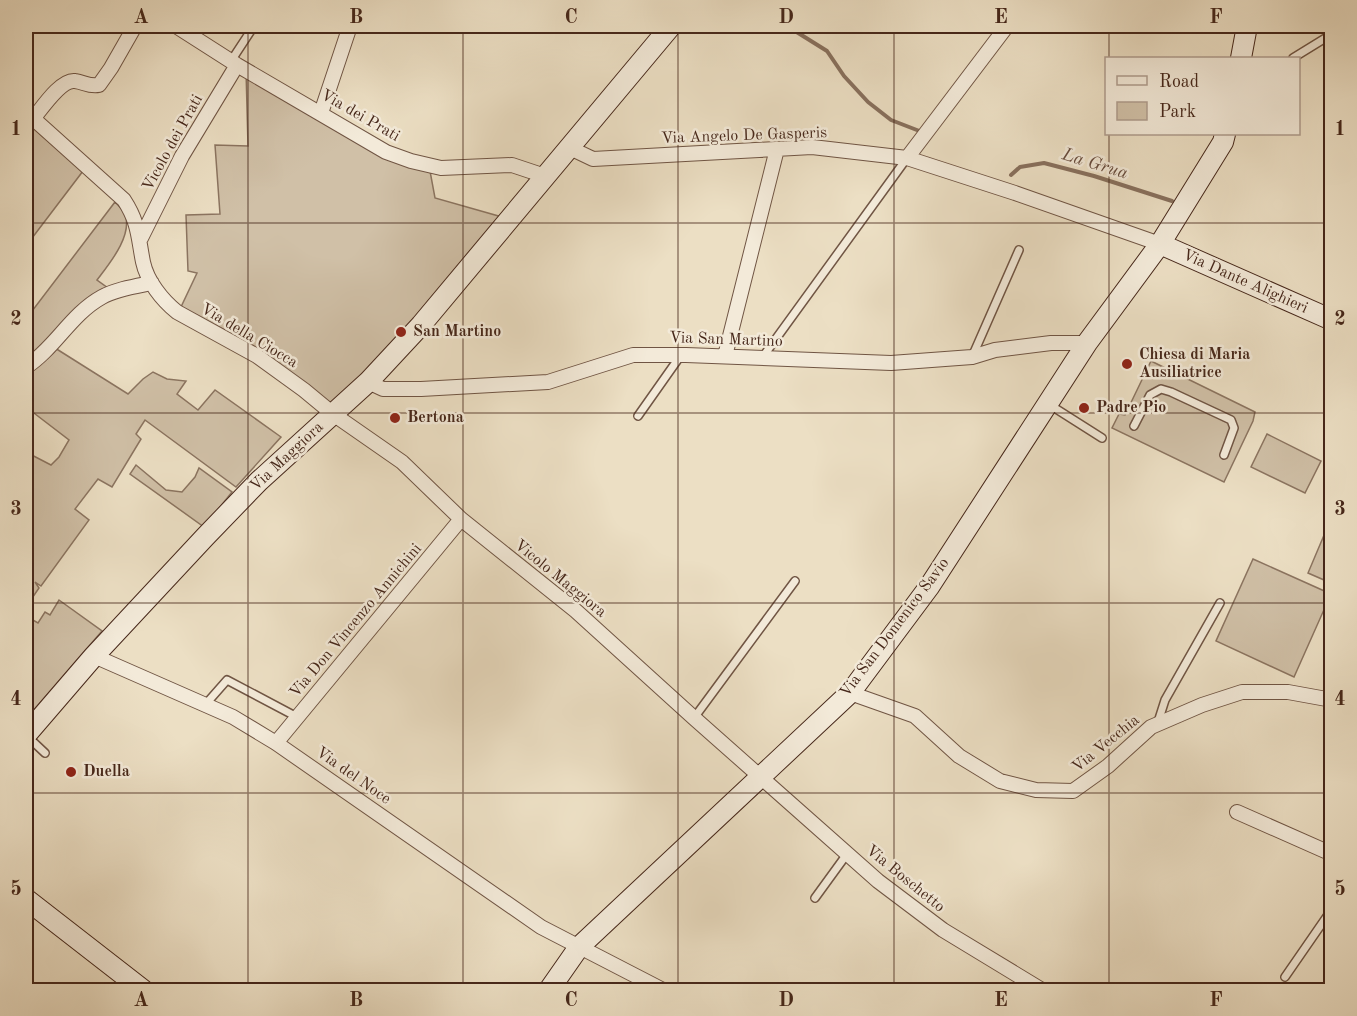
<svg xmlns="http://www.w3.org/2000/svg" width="1357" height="1016" font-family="'Old Standard TT',serif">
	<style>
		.green { fill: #d0c0a7; stroke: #8b7460; stroke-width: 1.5 }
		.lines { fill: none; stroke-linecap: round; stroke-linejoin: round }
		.stream { stroke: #88705d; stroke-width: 4 }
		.lane-casing { stroke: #705544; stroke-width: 10 }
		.street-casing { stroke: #705544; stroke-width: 16 }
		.secondary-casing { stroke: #46271a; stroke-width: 22 }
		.lane { stroke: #f3ead9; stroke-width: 7 }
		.street { stroke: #f3ead9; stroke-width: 14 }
		.secondary { stroke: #f3ead9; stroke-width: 20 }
		.grid { fill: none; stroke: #46271a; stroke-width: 1.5; stroke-opacity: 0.55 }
		.poi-dot { fill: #8f2418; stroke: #f3ead9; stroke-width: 2 }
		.labels { text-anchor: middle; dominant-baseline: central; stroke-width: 5; stroke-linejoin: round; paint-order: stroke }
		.street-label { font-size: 16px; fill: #46271a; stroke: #f3ead9 }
		.poi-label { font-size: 16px; font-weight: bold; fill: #46271a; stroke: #f3ead9; text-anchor: start }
		.water-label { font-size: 18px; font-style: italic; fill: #674b3c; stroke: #f3ead9 }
		.neatline { fill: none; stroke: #46271a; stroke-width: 2 }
		.grid-label { font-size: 20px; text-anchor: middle; font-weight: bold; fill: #46271a }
	</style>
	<rect width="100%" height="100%" fill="#ecdfc4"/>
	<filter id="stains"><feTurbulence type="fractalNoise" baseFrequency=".00333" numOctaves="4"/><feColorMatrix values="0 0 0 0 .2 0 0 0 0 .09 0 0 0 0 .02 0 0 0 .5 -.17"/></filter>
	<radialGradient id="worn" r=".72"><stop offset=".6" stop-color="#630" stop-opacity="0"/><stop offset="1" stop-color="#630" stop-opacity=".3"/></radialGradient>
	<!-- green -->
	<path class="green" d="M246 70 430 171 435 198 502 217 473 254 337 404 323 402 311 387 232 334 181 307 197 273 188 271 186 215 220 214 215 145 248 146Z
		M26 122 83 171 26 246Z
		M115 202C118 205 123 210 125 214 133 236 109 264 97 280L108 288 75 313 26 360V319Z
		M55 348 128 394 143 379 153 372 167 379 186 381 177 394 198 410 215 390 281 437 236 487 145 420 136 434 141 439 112 487 98 479 75 509 89 520 41 586 35 582 39 588 26 607V452L51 465 59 457 69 440 26 407V373Z
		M1151 361 1255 412 1253 421 1224 482 1112 428 1119 414 1125 415Z
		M1267 434 1321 461 1305 493 1251 467Z
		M136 465 166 490 182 492 195 477 199 468 232 492 204 527 130 474Z
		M1330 521H1332L1331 583 1308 573Z
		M1253 559 1331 594 1294 677 1216 641Z
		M59 600 102 631 26 719V616L38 623 45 612 50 615Z"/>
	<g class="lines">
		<!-- stream -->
		<path class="stream" d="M787 26 827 51 844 76 868 102 891 120 922 132
			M1011 175 1020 167 1044 163 1094 176 1172 201"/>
		<!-- lane casing -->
		<g class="lane-casing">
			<path id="lane" d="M1293 58 1332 34
				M231 61 254 26
				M972 357 1019 250
				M762 358 907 158
				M1050 405 1102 438
				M638 416 681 355
				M1134 426 1150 395 1161 389 1171 392 1231 420 1234 428 1224 455
				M205 705 227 680 297 717
				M694 718 795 581
				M1158 722 1165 700 1220 603
				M28 737 45 753
				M815 898 847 854
				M1285 977 1332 909"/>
		</g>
		<!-- street casing -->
		<g class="street-casing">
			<path id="street" d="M176 26 237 65 386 152 411 161 441 168 512 165 545 176
				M26 112 124 200C139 223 138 237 143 262 147 281 162 300 177 312L257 356 304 390 333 414 402 462 461 519 576 611 694 718 878 881 943 930 1042 990
				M321 113 350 26
				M33 119C42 108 61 79 75 81 84 82 89 87 99 85L111 68 135 26
				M570 148 593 159 812 147 907 158 1015 193 1160 244
				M907 158 1007 26
				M141 238 182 156 237 65
				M725 356 777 149
				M26 367C55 348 71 314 102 297 116 289 137 286 152 283
				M368 382 383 389H421L548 382 633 355H686L891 363 972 357 995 350 1051 343H1087
				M94 656 233 717 276 743 541 927 663 990
				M850 693 915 716 959 756 1000 781 1036 790 1073 791 1108 766 1151 727 1202 705 1242 692H1288L1332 700
				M276 743 461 519
				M1237 812 1332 854"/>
		</g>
		<!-- secondary casing -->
		<g class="secondary-casing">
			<path id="secondary" d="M1241 58 1247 26
				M1160 244 1332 320
				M26 735 94 656 205 537 259 481 368 382 421 325 671 26
				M26 899 143 990
				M549 990 579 947 850 693 929 587 1087 343 1160 244 1223 142 1225 134"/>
		</g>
		<!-- lane -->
		<use href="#lane" class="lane"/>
		<!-- street -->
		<use href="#street" class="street"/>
		<!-- secondary -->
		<use href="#secondary" class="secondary"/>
	</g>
	<!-- grid -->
	<path class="grid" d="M248 26V990M463 26V990M678 26V990M894 26V990M1109 26V58M1109 134V990M26 223H1332M26 413H1332M26 603H1332M26 793H1332"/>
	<!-- markers -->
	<g class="poi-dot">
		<circle cx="401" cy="332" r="6"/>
		<circle cx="1127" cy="364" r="6"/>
		<circle cx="1084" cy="408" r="6"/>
		<circle cx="395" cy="418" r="6"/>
		<circle cx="71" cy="772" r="6"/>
	</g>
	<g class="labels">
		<!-- street labels -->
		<g class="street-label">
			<text transform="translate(360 116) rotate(30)">Via dei Prati</text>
			<text transform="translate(744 136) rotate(-2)">Via Angelo De Gasperis</text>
			<text transform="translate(173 143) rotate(-61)">Vicolo dei Prati</text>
			<text transform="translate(1245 282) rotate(24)">Via Dante Alighieri</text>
			<text transform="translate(249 336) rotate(31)">Via della Ciocca</text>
			<text transform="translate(726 340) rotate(2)">Via San Martino</text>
			<text transform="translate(287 457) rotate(-43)">Via Maggiora</text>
			<text transform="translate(560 579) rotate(39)">Vicolo Maggiora</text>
			<text transform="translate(356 621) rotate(-50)">Via Don Vincenzo Annichini</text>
			<text transform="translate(895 628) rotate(-53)">Via San Domenico Savio</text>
			<text transform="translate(1106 744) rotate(-39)">Via Vecchia</text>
			<text transform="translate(353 776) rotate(35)">Via del Noce</text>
			<text transform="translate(905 879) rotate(39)">Via Boschetto</text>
		</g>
		<!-- poi labels -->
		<g class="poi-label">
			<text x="413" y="332">San Martino</text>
			<text x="1139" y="355">Chiesa di Maria<tspan x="1139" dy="18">Ausiliatrice</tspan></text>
			<text x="1096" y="408">Padre Pio</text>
			<text x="407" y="418">Bertona</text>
			<text x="83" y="772">Duella</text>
		</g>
		<!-- water labels -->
		<g class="water-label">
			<text transform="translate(1095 164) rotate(17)">La Grua</text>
		</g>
	</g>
	<!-- margin -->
	<rect width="1357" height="1016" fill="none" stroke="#ecdfc4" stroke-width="66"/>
	<!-- legend -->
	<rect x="1105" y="57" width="195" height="78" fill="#f3ead9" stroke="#ae9c8d" stroke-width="1.5"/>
	<rect x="1117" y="76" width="30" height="9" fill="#f3ead9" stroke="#ae9c8d" stroke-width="1.5"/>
	<text x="1159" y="87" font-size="18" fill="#46271a">Road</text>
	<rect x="1117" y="102" width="30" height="18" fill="#d0c0a7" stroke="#ae9c8d" stroke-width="1.5"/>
	<text x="1159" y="117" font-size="18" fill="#46271a">Park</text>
	<rect x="33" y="33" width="1291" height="950" class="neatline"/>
	<g class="grid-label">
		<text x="141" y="23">A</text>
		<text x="356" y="23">B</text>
		<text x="571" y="23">C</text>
		<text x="786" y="23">D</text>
		<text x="1001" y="23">E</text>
		<text x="1216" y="23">F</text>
		<text x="16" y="135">1</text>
		<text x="1340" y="135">1</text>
		<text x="16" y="325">2</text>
		<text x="1340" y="325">2</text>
		<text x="16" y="515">3</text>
		<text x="1340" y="515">3</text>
		<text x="16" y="705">4</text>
		<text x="1340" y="705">4</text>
		<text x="16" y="895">5</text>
		<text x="1340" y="895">5</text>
		<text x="141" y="1006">A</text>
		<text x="356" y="1006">B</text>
		<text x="571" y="1006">C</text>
		<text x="786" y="1006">D</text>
		<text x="1001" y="1006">E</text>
		<text x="1216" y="1006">F</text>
	</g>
	<rect width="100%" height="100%" filter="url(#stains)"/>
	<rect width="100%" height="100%" fill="url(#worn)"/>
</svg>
